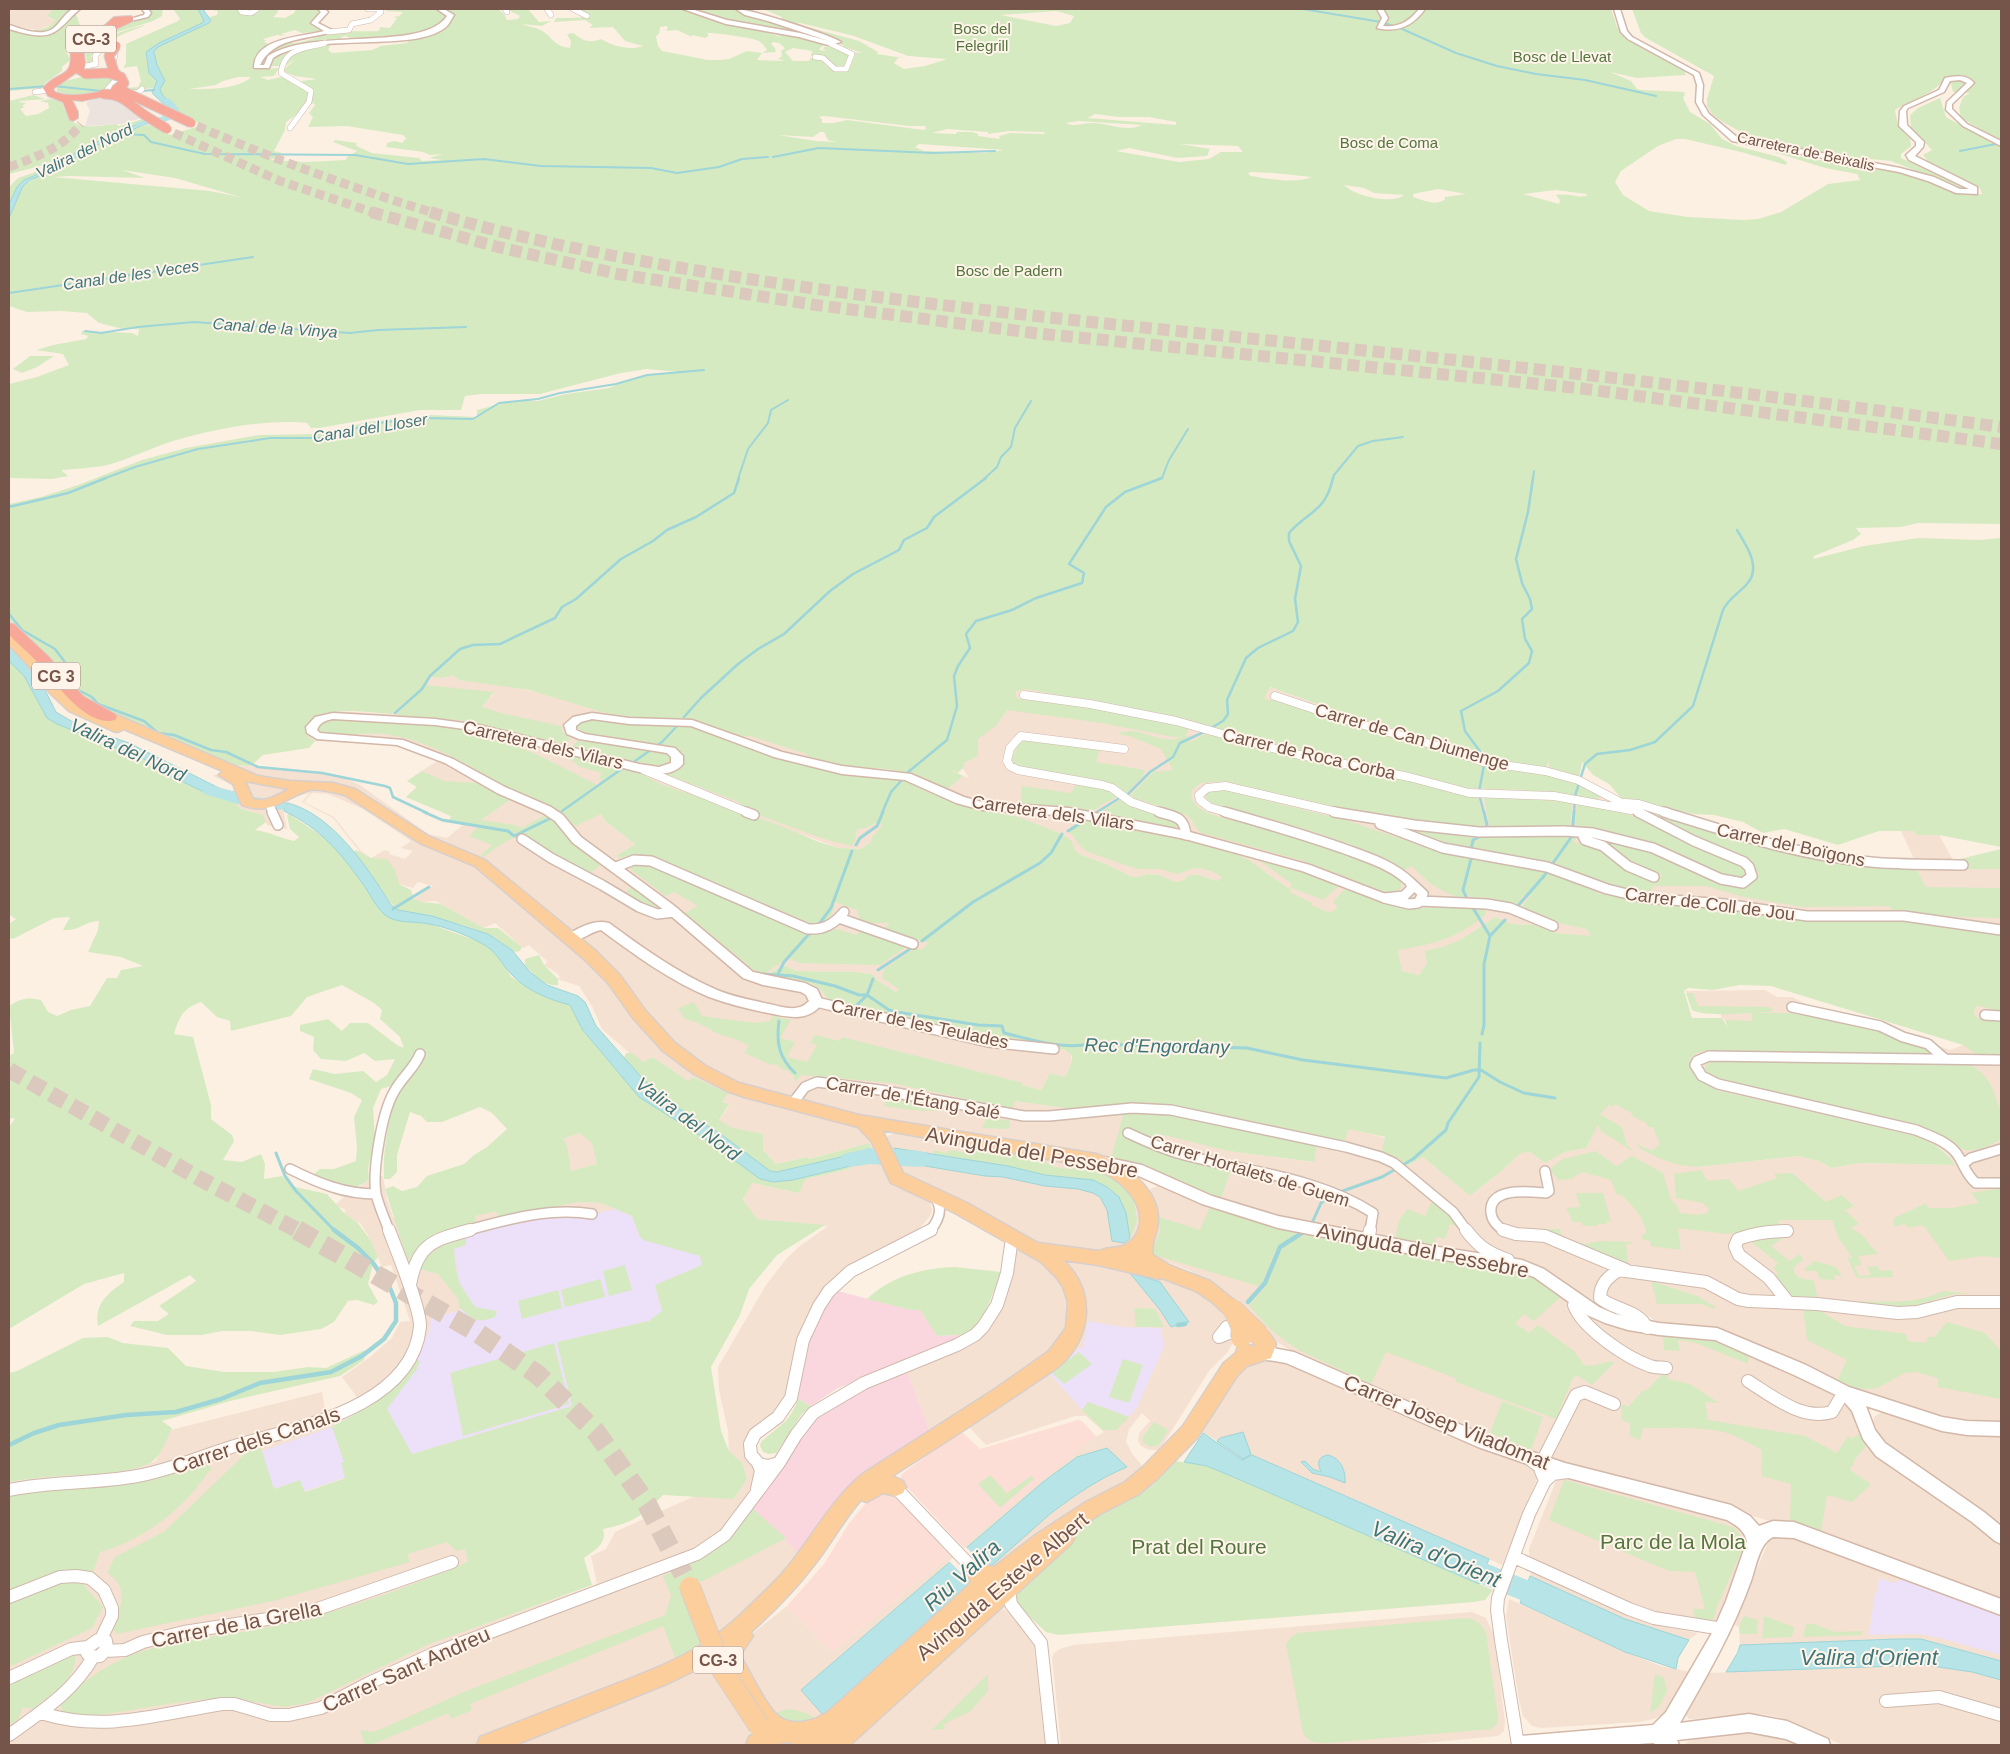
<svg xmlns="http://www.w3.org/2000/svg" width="2010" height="1754" font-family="Arial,sans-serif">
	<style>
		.residential { fill: #f4e1d1; fill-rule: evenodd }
		.commercial { fill: #fdded7 }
		.industrial { fill: #ece3de }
		.education { fill: #ede0f9 }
		.medical { fill: #fad6de }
		.green { fill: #d6eac1; fill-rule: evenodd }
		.water { fill: #b7e4e6; stroke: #9dd5d8 }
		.pier { fill: #fcf0e3 }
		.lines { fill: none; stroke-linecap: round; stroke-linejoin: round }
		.stream-far3 { stroke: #9dd5d8; stroke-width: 2 }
		.stream-far2 { stroke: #9dd5d8; stroke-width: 2.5 }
		.stream-far1 { stroke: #9dd5d8; stroke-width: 3 }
		.stream { stroke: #9dd5d8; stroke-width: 4.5 }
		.river { fill: #b7e4e6; fill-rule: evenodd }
		.primary-tunnel-far1 { stroke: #dac9bc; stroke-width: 16; stroke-dasharray: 16 8; stroke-linecap: butt }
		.primary-tunnel { stroke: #dac9bc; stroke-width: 20; stroke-dasharray: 20 10; stroke-linecap: butt }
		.highway-tunnel-far1 { stroke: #dac9bc; stroke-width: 9; stroke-dasharray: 9 5; stroke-linecap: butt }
		.highway-tunnel { stroke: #dac9bc; stroke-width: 12; stroke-dasharray: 12 6; stroke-linecap: butt }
		.street-far3-casing { stroke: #d0b9ad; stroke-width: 6 }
		.street-far2-casing { stroke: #d0b9ad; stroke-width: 9 }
		.street-far1-casing { stroke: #d0b9ad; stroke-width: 12 }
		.street-casing { stroke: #d0b9ad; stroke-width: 14 }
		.secondary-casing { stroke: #d3b8a9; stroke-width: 3 }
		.primary-casing { stroke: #d8cfcc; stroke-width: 3 }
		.highway-casing { stroke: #d8cfcc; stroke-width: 2 }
		.street-far3 { stroke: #fff; stroke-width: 5 }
		.street-far2 { stroke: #fff; stroke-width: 8 }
		.street-far1 { stroke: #fff; stroke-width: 9 }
		.street { stroke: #fff; stroke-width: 12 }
		.secondary { fill: #fff; fill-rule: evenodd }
		.primary { fill: #fcce9b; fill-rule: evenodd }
		.highway { fill: #f7a899; fill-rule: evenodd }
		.primary-bridge-casing { stroke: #d8cfcc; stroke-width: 22; stroke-linecap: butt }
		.highway-bridge-casing { stroke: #d8cfcc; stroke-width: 11; stroke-linecap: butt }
		.primary-bridge { stroke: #fcce9b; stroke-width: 20 }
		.highway-bridge { stroke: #f7a899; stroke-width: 9 }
		.labels { text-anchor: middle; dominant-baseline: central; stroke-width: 4; stroke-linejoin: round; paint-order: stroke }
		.far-park-label { font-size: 15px; fill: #53753e; stroke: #fff4e9 }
		.far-street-label { font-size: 15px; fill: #755449; stroke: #fff4e9 }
		.shield { fill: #fff4e9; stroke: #9e8479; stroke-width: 1 }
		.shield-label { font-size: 16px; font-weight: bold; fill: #755449 }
		.far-water-label { font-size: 16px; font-style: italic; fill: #3c767b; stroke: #fff4e9 }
		.street-label { font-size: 18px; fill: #755449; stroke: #fff4e9 }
		.water-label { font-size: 19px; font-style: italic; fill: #3c767b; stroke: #fff4e9 }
		.near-street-label { font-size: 21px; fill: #755449; stroke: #fff4e9 }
		.near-park-label { font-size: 21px; fill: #53753e; stroke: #fff4e9 }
		.near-water-label { font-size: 22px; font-style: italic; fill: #3c767b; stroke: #fff4e9 }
	</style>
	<rect width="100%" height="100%" fill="#fcf0e3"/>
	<!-- residential -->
	<path class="residential" d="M9 9H54L47 16 55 21 51 25 38 30 11 26 9 25Z
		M381 653 391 657 438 663 428 676 431 677 443 678 453 675 462 663 516 670 507 685 559 698 605 713 642 685 671 687 675 685 707 690 701 694 682 718 687 719 702 701 714 693 873 736 857 767 913 774 929 762 969 778 962 767 964 763 978 756 976 740 998 724 1007 710 992 692 977 688 989 672 1018 671 1105 686 1098 701 1176 717 1225 731 1245 701 1231 697 1241 684 1269 687 1317 704 1329 689 1412 708 1461 729 1467 747 1463 750 1473 755 1510 764 1548 769 1549 758 1582 762 1579 777 1621 798 1658 807 1709 824 1748 835 1825 852 1864 858 1915 861 1901 831H1914L1916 835H1939L1953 860 1981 856 2001 849V932L1898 919 1818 920 1733 908 1643 902 1598 893 1576 926 1586 929 1592 937 1556 933 1534 925 1512 924 1495 917 1477 931 1447 947 1425 951 1427 963 1419 975 1402 971 1398 950 1409 908 1372 897 1347 932 1319 929 1273 903 1285 886 1249 860 1229 850 1226 851 1238 861 1217 881 1199 875H1189L1182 881 1175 882 1160 875 1147 874 1138 877H1132L1106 864 1081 855 1075 850 1072 841 1062 834 1003 813 962 852 952 853 903 850 871 842 861 849 839 848 708 800 691 821 682 827 641 817 653 807 610 787 593 803 605 821 635 844 616 856 620 858 631 855H649L811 924 825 923 832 913 835 901 854 878 896 893 907 909 941 923 918 939 929 942 940 958 941 965 940 969 924 971 919 974 917 978 910 981 896 992 878 981 872 974 857 972 797 971 783 965 766 976 805 982 817 986 825 992 827 1001 897 1019 988 1041 1070 1051 1072 1061 1065 1077 1050 1073 1041 1090 1022 1085 1015 1101 1123 1116 1121 1128 1161 1141 1163 1134 1228 1151 1313 1162 1317 1146 1335 1148 1341 1141H1344L1348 1128 1385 1138 1381 1154 1399 1158V1162L1405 1167 1423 1157 1470 1196 1499 1173 1521 1153 1530 1152 1545 1163 1565 1152 1586 1148 1598 1124 1578 1112 1600 1091 1652 1120 1670 1124 1687 1159 1698 1167 1798 1156 1819 1161 1831 1168 1861 1163 1954 1165 1947 1154 1940 1148 1916 1136 1720 1091 1696 1079 1690 1069 1689 1061 1695 1053 1686 1046 1708 1033 1731 1034 1725 1020 1722 1018 1720 1013 1692 1010 1686 991 1765 990 1777 997H1792L1810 1006 1876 1024 1950 1050 1968 1043 1986 1039 1974 1012 1983 997 2001 994V1426L1952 1424 1941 1421 1852 1389 1761 1348 1716 1330 1657 1327 1654 1320 1648 1316 1611 1304 1605 1295 1607 1290 1599 1287 1596 1294 1597 1298 1607 1309 1638 1322 1599 1310 1544 1271 1525 1263 1399 1243 1276 1218 1221 1202 1129 1164 946 1133 806 1103 802 1111 845 1121 867 1130 871 1136 888 1178 895 1187 929 1199 932 1210 930 1216 918 1230 884 1246 851 1264 833 1279 817 1300 800 1334 794 1372 788 1380 787 1395 779 1412 755 1432 749 1440 747 1450 756 1467 757 1476 737 1513 726 1527 694 1550 628 1577 632 1585 695 1559 728 1536 751 1508 804 1558 769 1599 728 1635 721 1637 718 1635 698 1584 681 1590 712 1666 752 1730 750 1745H9V1482L46 1477 98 1474 132 1469 156 1461 167 1431 322 1392 326 1416 357 1397 342 1377 370 1357 392 1338 400 1322 410 1321 391 1265 382 1267 371 1241 361 1224 344 1213 346 1210 335 1205 344 1197 332 1194 340 1187 349 1188 361 1186 369 1179 383 1176 387 1199 393 1217 456 1181 579 1133 593 1143 597 1164 571 1171 578 1202 601 1203 632 1216 640 1237 643 1240 693 1253 701 1256 703 1260V1265L655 1285 662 1311 649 1321 557 1342 573 1406 412 1454 303 1492 300 1480 273 1489 256 1502 258 1533 316 1522 317 1561 448 1528 461 1497 563 1477 567 1498 533 1522 506 1537 517 1579 468 1598 478 1626 597 1584 591 1556 606 1549 615 1532 697 1495 734 1499 747 1479 743 1464 729 1451 728 1431 719 1390 718 1367 766 1285 787 1258 800 1246 828 1226 757 1219 743 1201 751 1183 799 1193 806 1179 850 1169 849 1166 875 1160 869 1143 808 1159 807 1157 776 1164 763 1150V1134L730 1127 719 1121 729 1105 722 1102 727 1093 693 1077 688 1081 653 1057 641 1063 602 1029 592 1006 579 986 557 979 560 977 558 974 544 965 548 962 529 945 523 948 495 923 484 928 436 901 421 902 413 899 433 886 418 882 413 888 389 881 394 874 360 852 333 818 302 802 310 793 294 797 285 804 283 809 287 829 267 825 262 815 241 809 234 803 232 800 234 786 213 776 233 765 323 772 343 777 360 785 428 834 447 838 464 824 449 821 451 816 406 797 417 787 407 781 437 761 394 745 315 741 255 729H230L237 711 245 708 285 707 291 716 296 718 335 711 392 714 406 701 478 711 494 693 422 685 419 689 401 691 368 681 305 676 320 657ZM312 793 328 794 363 809 411 841 401 848 413 851 405 859 389 854 390 852 385 850 371 858 361 851 334 817 304 802Z
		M896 1132 1101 1166 1138 1199 1143 1219 1136 1242 1111 1252 1064 1250 1036 1245 903 1175 886 1139 888 1136Z
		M1158 1186 1166 1187 1229 1211 1510 1267 1583 1307 1711 1337 1824 1387 1851 1405 1866 1435 2001 1542V1603L1813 1533 1554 1461 1504 1443 1298 1355 1274 1340 1232 1298 1213 1284 1189 1270 1148 1255 1149 1191 1152 1188Z
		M1016 1247 1044 1261 1069 1293V1324L1056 1348 931 1435 906 1369 987 1331Z
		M1063 1259 1132 1269 1193 1290 1221 1309 1230 1320 1234 1341 1227 1353 1209 1371 1162 1446 1158 1450H1149L1141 1446 1138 1441 1139 1433 1150 1421 1142 1413 1129 1429 1126 1442 1133 1455 1141 1464 1142 1468 1138 1474 1004 1569 984 1568 962 1546 1088 1441 1104 1432 1086 1416H1075L986 1445 968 1426 1076 1343Z
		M1259 1359 1281 1361 1535 1469 1537 1479 1502 1565 1252 1455 1243 1460 1213 1438 1198 1431 1238 1370Z
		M1883 1411 1978 1433 2001 1432V1530L1987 1517 1890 1450 1873 1428 1874 1417Z
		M1560 1476H1566L1743 1526 1750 1545 1718 1620 1712 1622 1695 1623 1635 1607 1529 1559V1549L1556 1481Z
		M1782 1533 1875 1564 2001 1613V1661L1921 1639 1740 1645 1739 1627 1734 1625 1768 1542 1772 1536Z
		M952 1554 974 1577 822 1726 777 1721 766 1710 736 1647 787 1606 832 1652Z
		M1531 1571 1626 1614 1665 1627 1698 1633 1689 1640 1625 1619 1530 1576Z
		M1509 1599 1625 1652 1661 1666 1691 1672 1663 1715 1654 1719 1639 1722 1541 1728 1532 1726 1523 1716 1519 1700 1506 1616Z
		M999 1607 1009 1612 1033 1639 1045 1745H839L987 1611Z
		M1472 1612 1486 1618 1494 1635 1505 1722 1504 1731 1498 1736 1404 1745H1061L1052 1658 1054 1653 1060 1649 1073 1645Z
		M1924 1665 1972 1672 2001 1680V1745H1843L1782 1718 1762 1714H1743L1693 1719H1689L1686 1715 1708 1673Z
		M1762 1732 1793 1738 1807 1745H1685L1690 1739 1698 1736Z"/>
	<!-- commercial -->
	<path class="commercial" d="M1078 1420 1082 1421 1096 1436 962 1546 901 1481 900 1477 903 1473 961 1431 980 1449Z
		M890 1490 952 1554 832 1652 787 1606 824 1564 850 1522 873 1495Z"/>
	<!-- industrial -->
	<path class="industrial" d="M99 96 122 101 129 110 142 118 121 124 85 126 90 111 86 103Z"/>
	<!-- education -->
	<path class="education" d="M615 1209 632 1216 640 1237 701 1256 703 1265 655 1285 662 1311 649 1321 557 1342 573 1406 412 1454 303 1492 300 1480 273 1489 262 1451 332 1427 361 1410 397 1385 419 1356 429 1331 431 1318 459 1311 464 1306 451 1239 532 1218 585 1216Z
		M1088 1321 1122 1327 1161 1328 1164 1347 1136 1409 1129 1417 1089 1402 1082 1410 1048 1372 1083 1346Z
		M1879 1578 1893 1583 1904 1579 2001 1615V1655L1936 1637 1918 1634 1869 1635 1875 1592H1877Z"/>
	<!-- medical -->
	<path class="medical" d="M834 1290 910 1310H920L937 1336 959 1335 961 1338 836 1389 811 1406 798 1399 809 1340 817 1318Z
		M906 1369 931 1435 867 1478 804 1558 751 1508 778 1474 809 1426 823 1412 841 1399Z"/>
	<!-- green -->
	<path class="green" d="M53 9H74L80 25 97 27 70 44 66 51 70 60 62 67V71L45 83 43 88 9 91V25C22 30 46 35 55 20L47 16Z
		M148 9H163L162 16 153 21 92 40 130 22 149 15 151 13Z
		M173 9H198L204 21 200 24 159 43 146 57 149 72 157 81 153 88 131 91 125 88 138 87 141 81 137 66 123 68 126 63V44L178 21 180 19Z
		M207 9H238L250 15 249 16 261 9H277L278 12 273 17 285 18 294 13 296 9 321 10 323 12 310 21 312 26 323 31 302 33 295 30 281 34 285 36 277 35 263 39 266 41 264 42 269 44 260 54 252 70 279 68 274 76 260 77 268 80 281 77 302 83V81L317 79 295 76 285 72 284 69 296 59 285 66H271L272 59C288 48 308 45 327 45L330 47 328 50 332 53 372 50 381 46 407 43 408 41 401 37 352 39 346 36 341 37 342 40 328 41 326 39C308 44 270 46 263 65H259L264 55 285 42C297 47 320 35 332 33 347 30 364 32 379 31L380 27 390 28 397 18 393 17 399 16 403 12 387 11 383 9H501L499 10 504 14 507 20 518 19 520 16 506 9H528L539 22 551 21 542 26 522 24C528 27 537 27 542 31 554 38 553 46 570 48L571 42 567 34 573 33C583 40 588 44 601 39 612 46 630 51 643 46L625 41 613 27 589 28 593 25 585 20 554 22 556 18C566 18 576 18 586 17L575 9H683L721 22 755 28 783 38 772 32 818 41 827 45 822 46 819 50 827 51 823 49 824 47H836V50H844L849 54 844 67 836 68 825 56H811L812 51 793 48 785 52 793 61H809L811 58 822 60C828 71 838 71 849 70L855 55 852 52 863 53 844 47 837 39 780 20 782 17 763 9H1611L1617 27 1630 41 1679 64 1683 67 1686 75 1637 78 1610 72 1631 81 1637 89 1641 90 1684 92 1685 94 1683 98 1690 112 1710 124 1722 139 1736 146 1779 157 1787 162 1786 165 1741 152 1685 139H1676L1658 146 1621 171 1615 182 1623 195 1649 211 1688 217 1743 220 1758 219 1781 212 1828 184 1860 180 1857 174 1825 168 1774 152V150C1794 155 1815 160 1835 163 1858 167 1881 169 1904 173 1931 179 1953 198 1982 194L1980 188 1938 168 1929 163 1923 155 1932 150 1911 128 1910 115 1918 108 1940 98 1946 117 2001 147V524L1918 523 1901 527 1856 528 1861 534 1853 540 1814 556 1813 559 1864 546 1918 538 1980 540 2001 538V847L1939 835H1916L1914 831H1879L1838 845 1784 829 1763 833 1743 822 1714 815 1694 814 1621 798 1609 784 1593 775 1582 762 1579 777 1549 769V761L1546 769 1489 760 1436 741 1348 715 1270 687 1264 699 1286 702 1434 747 1482 765 1504 770 1545 773 1576 782 1600 795V797L1596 800 1525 790 1465 788 1408 773 1335 760 1282 747 1176 717 1026 689 1016 691V697L1019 699 1091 707 1190 727 1185 736 1190 738 1191 742 1207 733 1226 738 1234 746H1251L1347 769 1405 778 1478 797 1485 823 1481 829 1379 817 1290 799 1224 781 1201 783 1192 790C1189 799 1196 807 1204 811 1224 821 1249 823 1270 829 1311 841 1354 855 1393 874L1401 882V888L1395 892H1384L1304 861 1202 833C1194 829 1194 820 1186 815L1134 798 1130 796 1153 772 1173 770 1161 749 1129 736 1118 734C1137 723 1161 747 1182 737H1173L1102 723 1007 710 997 725 978 739V756L964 763 963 768 958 773 948 769 963 776 946 790 913 774 887 769 857 767 812 760 808 758 807 754 750 736 742 737 696 720 682 718H639L605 713 529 690 459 680 453 675 443 678 431 677 426 685 494 692 482 707 501 713 561 726 563 732 570 739 566 745 467 721 396 715 408 702 406 701 392 714C367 713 325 704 307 724L305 734 313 740 321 741H315L309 748 263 755 251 766 233 765 91 706 36 648 30 637 9 620V504L41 497 78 485 142 460 186 448 259 435 317 434 368 422 403 418 430 415 477 417V410L511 401H538L566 394 609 388 628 380 647 375 679 372 647 369 621 373 540 394H481L465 396 461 410H420L319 428H311L307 423C266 418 204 431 164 444 144 451 125 461 103 466 89 468 75 469 61 470L68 476 52 479 9 478V384L37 377 69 365 63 354 36 350 53 345 86 339 88 336 81 334 82 331 132 333 138 336 139 329H123L99 323 87 313 61 311 27 312 9 306V218L23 186 36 177 66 165 89 148 123 135 142 125 154 126 170 135 202 125 177 112 171 103 161 93 160 89 163 84C162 73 156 65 154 54L158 47 209 23 211 21 210 17 217 15 218 11ZM1056 11 1074 16 1070 23 1056 26 1001 15ZM796 22 854 36 908 56 947 59 925 66 904 69 894 63 898 58H903L877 54 878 52 859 41 801 25ZM666 26 668 27 666 31 677 30 692 37V35L705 38 709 36 707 33C712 32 755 38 759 41 762 43 765 47 767 50L762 53 747 51 729 59 721 60H708L662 51 658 46 656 36 659 34 660 27ZM773 42 779 43 785 48 781 51 782 56 778 59 785 61 757 60 762 53 776 52 775 48 771 44ZM238 77H251C238 90 206 89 189 89L216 85 223 81ZM313 103 315 105 309 113 313 117 308 127 347 126 403 135 406 138 402 143 394 141 387 143 386 147 423 152 430 155 443 154 429 158 442 160 422 161 419 158 372 153 356 146 357 143 335 140 333 142 357 151 347 157 346 160 305 162 271 160 282 153 274 151 285 130 286 122ZM1095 114 1119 117H1149L1176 122V125L1088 118ZM824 116 909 126H925L926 128 924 130 847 120 834 123H822V119L819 117ZM1078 121 1142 125C1126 133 1107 122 1090 123 1081 124 1074 127 1066 123ZM947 129 988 132V134L1009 131 1044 132 1045 134 1010 133 999 136 1000 139 978 136V134L972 132H957L956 134 932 133ZM820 132H824L828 140 837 142 816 141 778 135 813 137ZM919 144 1004 150 985 153 924 151 915 147ZM1180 144 1238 146 1243 152H1221L1209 159 1179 162 1116 151 1129 148 1177 158 1207 156 1210 149ZM122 170 175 178 240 197 210 191 53 177 70 176 145 178ZM1250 172 1274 173 1312 177C1293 184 1270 179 1251 176L1248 174ZM1344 185 1364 188 1374 193 1404 195C1392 205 1355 196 1344 185ZM1438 189 1466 194 1445 197V199C1437 207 1423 200 1413 197V194ZM1555 190 1587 194 1586 196C1580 198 1566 193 1556 195L1560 200 1559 204 1523 194Z
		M690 9C701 9 728 6 737 9 767 22 801 31 833 42L715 18Z
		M1632 9H2001V141L1961 118 1959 108 1963 97 1970 93 1953 92 1951 84 1941 83C1929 96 1910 100 1895 110L1898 126 1910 139 1911 146 1901 154V158L1964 186 1968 190 1962 189 1891 161 1838 156 1757 141 1721 121 1712 114 1707 106V99L1714 76 1646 38 1641 33Z
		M146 25 123 34 106 43 123 45 98 48 91 56 94 63 86 64 87 61 83 48C89 43 138 25 146 25Z
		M86 76H107L116 80C113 83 110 87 107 89 94 97 70 97 57 91V87L65 81Z
		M33 95 45 99 20 101 19 102 26 103 22 106 25 107 20 109 26 116 38 114 49 108 48 103 40 101 50 99 61 101C64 107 67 117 72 121 82 130 103 125 116 124L119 126 143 119 146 121 135 125 113 137 88 145 80 149 64 163 24 180 17 187 9 204V187L18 178 41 170 45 167 40 168 52 163 9 174V101Z
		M30 356H54L37 367 22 373 13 369Z
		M9 661 24 676 47 718 57 724 144 759 169 775 206 793 232 800 241 809 263 815 266 822 255 830C270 832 280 838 294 841L299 837 290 829 287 815 289 814 328 840 347 861 381 911 398 920 430 924 480 942 498 954 511 977 536 992 570 1005 582 1029 621 1076 630 1065 624 1058 626 1053H632L643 1062 653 1057 688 1081 693 1077 728 1093 722 1102 729 1104 719 1120 730 1127 763 1134V1150L776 1164 807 1157 809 1159 869 1143 875 1160 850 1166V1169L806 1179 799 1193 752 1183 743 1200 757 1219 825 1225 777 1255 749 1289 740 1315 711 1367 721 1431 729 1451 743 1464 747 1479 734 1499 663 1495C642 1516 633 1523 603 1529 608 1543 594 1551 584 1558L592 1585 429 1644 307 1703 283 1707 256 1702 247 1703V1700C202 1695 157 1707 113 1713 96 1715 80 1717 63 1715L61 1705C122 1636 191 1644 273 1626 337 1613 407 1588 468 1562L465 1549 456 1551 447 1542 407 1554 410 1562 273 1601 116 1634 113 1628C121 1607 130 1587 107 1573L115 1557 165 1531 252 1447 260 1445 274 1489 300 1480 305 1492 345 1478 341 1463 344 1462 332 1427C365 1409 395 1390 417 1359L420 1362 417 1369 387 1409 412 1454 572 1406 557 1342 649 1321 662 1311 655 1285 702 1265 700 1256 643 1240 640 1237 632 1216 601 1203 578 1202 499 1218 496 1211 475 1216 476 1224C444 1231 427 1233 408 1262L385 1189 393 1186 402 1191 417 1187 427 1176 464 1164 474 1155 487 1147 507 1129 492 1113 480 1107 442 1122H427L421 1116 410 1112 397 1155V1172L390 1179H384C382 1148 390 1113 400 1083L381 1089 373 1108 375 1137 368 1169 369 1179C351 1196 333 1184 314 1174L320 1169H334L356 1161 357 1147 354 1117 362 1100 351 1093 309 1079 313 1069 335 1074 363 1071 376 1082 387 1075 395 1059 375 1061 364 1053 346 1061 321 1059 313 1050 314 1037 300 1031V1025L328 1019 342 1031 350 1023H368L397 1045 404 1048 400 1037 380 1019 382 1010 374 1003 342 985 307 997 291 1016 231 1031 230 1021 217 1017 201 1002C184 1008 179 1016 174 1034L193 1037 211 1105V1119L232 1135 234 1141 223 1160 242 1162 261 1154 265 1164 264 1179 282 1176 291 1186 327 1194 344 1213 357 1222 371 1241 378 1257 373 1263 368 1284 378 1302 374 1305 357 1300 345 1301H348L334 1322 321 1329 280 1335 251 1331H222L202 1335H167L130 1326 134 1321H158L169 1314 159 1306 196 1281 190 1275 98 1326C94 1304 108 1293 124 1282V1273L84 1284 9 1329V1127L15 1118 9 1119V1056L14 1053 9 1006C21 998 28 997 41 1000L48 1012 57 1016 71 1010 90 1006 107 978H117L121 970 143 966 121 957 88 952 98 930 99 921C85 921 80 931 63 930L70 917 54 918 13 939 9 938V924L16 919 9 915ZM579 1133 592 1143 597 1164 571 1171 567 1145 563 1139Z
		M334 719 439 724 480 731 540 756 597 785 602 780 599 778 602 773 580 767 570 759 562 756 565 752 636 771 660 784 779 825 819 842 839 848 861 849 871 842 872 837 883 825 875 823 866 828 858 829 855 833 856 839 852 846C813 838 776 820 738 808L741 803 663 773 683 763 684 757 674 747 589 735 578 731 576 728 578 723 591 719 632 725H673L697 727 757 752 784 760 854 776 896 778 907 781 925 791 967 807 1018 817 1062 834 1072 841 1075 850 1081 855 1106 864 1132 877H1138L1147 874 1160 875 1175 882 1182 881 1189 875H1199L1217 881 1222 877 1212 871 1199 868 1191 869 1178 874 1160 869H1140L1131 867 1088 852 1081 847 1068 830 1085 818 1087 822 1098 821 1229 850 1249 860 1289 889 1292 885 1291 883 1257 859 1296 869 1339 886 1323 900 1292 888 1290 892 1312 903 1311 905 1330 913 1338 907 1333 902 1346 887 1409 908H1484L1486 914C1461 937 1432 945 1398 950L1402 971 1419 975 1427 963 1425 951C1457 945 1469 935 1495 917L1512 924 1534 925 1556 933 1591 936 1586 929 1550 921 1521 908 1531 895 1523 896 1516 906 1493 898 1469 897V895L1460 898C1438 890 1429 884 1412 866L1404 870C1351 838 1271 819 1210 804L1206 799V794L1215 789 1224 790 1345 820 1431 849 1476 860 1542 870 1573 881 1598 893 1643 902 1898 919 2001 932V1012L1980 1006 1976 1007 1974 1013 1977 1018 2001 1022V1055L1976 1054 1963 1045 1771 986 1740 985 1713 990 1688 988 1684 991 1692 1018H1722L1728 1028 1725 1020 1753 1021 1751 1013H1803L1845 1017 1849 1025 1880 1030 1941 1055 1720 1050C1707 1051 1696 1049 1689 1061 1694 1081 1703 1083 1720 1091L1916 1136C1933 1143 1945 1150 1955 1165L1861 1163 1831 1168 1819 1161 1798 1156 1698 1167C1675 1166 1659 1159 1639 1148L1637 1144 1652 1151 1660 1144 1653 1127H1648L1646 1123 1632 1116 1633 1114 1615 1104 1613 1107 1609 1105 1600 1114 1622 1127 1627 1145 1635 1153 1601 1131 1598 1125 1586 1148 1565 1152 1545 1163 1530 1152 1521 1153 1499 1173 1470 1196 1423 1157 1405 1167 1399 1162V1158L1381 1154 1385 1137 1349 1129 1344 1142 1341 1141 1335 1148 1317 1146 1314 1162 1228 1151 1164 1135 1161 1141 1141 1134 1181 1157 1278 1181V1183L1230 1172 1221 1199 1143 1166 1111 1158 1123 1116 1015 1101 1012 1109 892 1083 801 1075 796 1082 793 1075 789 1074 790 1071 781 1069 778 1065 769 1064 744 1053 749 1046C740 1039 729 1038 719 1034 707 1029 698 1021 685 1019L678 1008 694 1002 702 1016 755 1023 770 1021 773 1016 791 1020 780 1038 795 1042 787 1057 807 1062 817 1045 810 1043 815 1035 840 1041 842 1037 1023 1083 1022 1085 1041 1090 1050 1073 1065 1077 1072 1061V1056L1065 1050 988 1041 827 1000C821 977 785 980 766 976L783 965 797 971 857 972 872 974 878 981 896 992 899 989 882 978 884 969 914 949 908 946 880 965 799 963 788 958 761 976 685 913 698 906 674 892 666 896 631 870 632 866 647 862 813 934 837 929 856 935 861 931 899 941 921 950 929 943 883 930 890 923H874L860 920 857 910 835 902 832 914 825 923 811 924 649 855H631L620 858 616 856 635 844 605 821 601 814 575 826C555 804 538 804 513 790 475 770 439 745 396 736 374 731 349 735 327 735L318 732 317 726 326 720Z
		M1024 740 1100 749 1096 762 1145 770 1143 776 1126 793 1114 785 1106 782 1020 767 1014 764 1012 758 1019 743Z
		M577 741C598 743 658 745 672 757 673 767 661 768 653 767L573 746Z
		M422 771 444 781 476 783 511 799 481 820 515 825 522 828 547 814 554 819 566 837 602 864 588 875 540 847 525 835C508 838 497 846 484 857L481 855 492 845 469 836 479 826 449 821 451 816 406 797 417 787 407 781Z
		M1076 784 1106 789 1117 797 1103 804 1091 812 1020 805 1022 786 1071 793Z
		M1484 798H1514L1572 802 1570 827 1490 829Z
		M1120 800 1134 807 1173 820 1179 826 1172 828 1099 813Z
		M1577 803 1620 812 1646 820 1705 851 1736 863 1742 866 1745 875C1734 887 1703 865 1690 859 1654 841 1614 836 1575 828Z
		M1648 811 1733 838 1731 847 1735 838 1916 869 1926 887 2001 888V918C1965 918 1929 915 1893 911L1890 907 1886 906 1802 907 1744 897 1706 886H1654L1646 896 1609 886 1555 865 1558 860C1545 868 1431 845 1419 833L1420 831 1427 830 1481 837 1575 836 1576 839 1573 842 1593 847 1604 853 1620 867 1656 882 1662 875 1632 863 1607 843 1596 838 1642 849 1741 886C1749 884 1755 882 1759 874L1750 862 1708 843Z
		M2001 849V869H1966L1960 859Z
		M356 850 371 858 387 859 395 870 399 884 411 890 414 899 422 902 441 904 484 928H498L522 947 520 951 515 952 488 934 463 925 398 910 390 902 354 852Z
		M634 886 664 908C650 910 636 900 626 891Z
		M539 955 544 965 558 979V985C544 987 534 975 525 965V959Z
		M1686 993H1693L1698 1006 1770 1007 1773 1012C1754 1012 1706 1018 1692 1010Z
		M1714 1061 1969 1064C1982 1071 1990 1080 1995 1095 1997 1101 1997 1104 2001 1110V1139C1990 1145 1979 1152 1964 1150L1919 1125 1718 1080 1709 1075 1705 1068 1708 1062Z
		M888 1097 964 1112 910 1110 884 1106Z
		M987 1117 1010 1121 1009 1129 982 1128Z
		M972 1147 1036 1158 1055 1167 1068 1169 1089 1166 1111 1177 1128 1192 1134 1201 1137 1220 1131 1238 1126 1213 1093 1180 1045 1175 1008 1166 933 1154V1150L947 1153 948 1150 969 1153Z
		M1596 1151 1616 1166 1632 1156 1663 1173 1671 1200 1676 1204 1680 1213 1698 1215 1707 1213 1709 1209 1703 1203 1676 1198 1674 1174 1701 1170 1707 1181 1729 1179 1738 1191 1777 1178 1774 1174 1792 1173 1826 1202 1842 1195 1854 1206 1845 1210 1859 1224 1851 1228 1862 1235 1878 1254 1858 1256 1862 1265 1854 1266 1859 1276 1871 1275 1867 1267 1877 1266 1880 1271 1891 1270 1894 1277 1857 1278 1847 1258 1852 1257 1839 1239 1832 1220H1778L1780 1227 1726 1234 1678 1228 1681 1250 1651 1246 1650 1241 1643 1240 1641 1236 1646 1233C1645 1218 1631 1204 1621 1195H1617L1611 1180 1582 1172 1571 1179 1558 1180 1550 1169 1563 1159Z
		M2001 1188V1258L1982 1256 1949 1261 1923 1225 1908 1228 1905 1224 1893 1227 1894 1218 1926 1203 1928 1208H1951L1979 1203 1971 1193Z
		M1576 1193H1603L1611 1221H1607V1224H1597L1598 1226H1583L1581 1222H1573L1566 1208 1580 1207Z
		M1432 1201 1437 1202 1464 1229 1450 1224 1445 1239 1436 1237 1435 1247 1395 1240 1399 1220 1408 1209 1425 1216Z
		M1210 1207 1298 1234 1275 1252 1262 1283 1258 1286 1151 1254 1160 1231 1159 1217 1200 1230Z
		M1545 1229H1560L1563 1241 1579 1242 1580 1245 1600 1241 1635 1242 1626 1245 1628 1266C1612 1257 1594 1254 1577 1248 1566 1243 1556 1236 1545 1232Z
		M1789 1234 1771 1246 1789 1261 1800 1254 1803 1260 1793 1268C1796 1281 1804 1278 1814 1281L1818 1299 1791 1298 1772 1277 1778 1273 1773 1268 1778 1263 1750 1241Z
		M1307 1235H1315L1523 1272 1541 1280 1562 1296 1534 1321 1524 1314 1515 1323 1529 1333 1538 1325 1574 1351 1584 1365 1590 1366 1612 1361 1614 1363 1592 1385 1576 1375 1572 1380 1556 1419 1456 1382 1455 1378 1386 1352 1371 1384 1300 1351 1272 1331 1249 1306C1256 1297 1265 1288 1270 1277 1281 1252 1277 1245 1307 1235Z
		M466 1236V1245L454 1249 456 1270 460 1284 475 1307 497 1311 495 1317C475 1324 474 1320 459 1307L458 1299 438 1274 422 1270 421 1262 443 1244Z
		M1815 1261 1836 1267 1842 1276 1834 1275 1835 1280 1820 1279 1816 1271H1806L1805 1268Z
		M625 1265 632 1290 609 1296 603 1271Z
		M955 1267 1001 1272C991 1297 985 1323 961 1338L959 1335 937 1336 920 1310H910L867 1299C891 1276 923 1268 955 1267Z
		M600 1279 605 1297 565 1307 561 1290Z
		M1651 1281 1697 1296 1716 1307 1715 1309 1701 1304H1657Z
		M558 1290 562 1308 522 1319 518 1301Z
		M1943 1291 1971 1294H1955L1910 1307H1890L1859 1301C1887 1302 1917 1304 1943 1291Z
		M1134 1308 1155 1309 1164 1327H1136Z
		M1803 1308 1817 1309 1845 1326 1906 1334 1908 1341 1925 1343 1928 1337H1934L1947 1322 1985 1333 2001 1351V1399L1938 1387V1378L1916 1372 1905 1373 1877 1388 1857 1390 1837 1381 1847 1360 1807 1340Z
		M1663 1336 1721 1341 1749 1353 1748 1364 1696 1343 1678 1340 1680 1351 1664 1350Z
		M108 1337 123 1343 168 1348 186 1366 224 1372H274L308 1367 326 1368 365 1350 364 1360 340 1376 230 1401 162 1421 172 1428C167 1439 161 1457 150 1463 124 1476 76 1474 47 1477 34 1478 21 1480 9 1482V1373L17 1371 83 1338Z
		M554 1343 569 1404 463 1436 450 1373Z
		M1079 1352 1092 1364 1064 1384 1051 1372Z
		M1123 1359 1143 1365 1129 1403 1109 1397Z
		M1661 1372H1667L1668 1379 1690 1384 1719 1403 1705 1402 1708 1420 1805 1436 1837 1453 1848 1436 1851 1439 1862 1432 1867 1445 1857 1456 1850 1470 1871 1484 1852 1502 1827 1495 1821 1532 1790 1520 1791 1484 1761 1476 1762 1450C1750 1444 1737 1436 1724 1432 1697 1426 1669 1428 1643 1428L1640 1440 1630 1436V1423L1621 1420 1622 1404 1628 1407 1643 1390 1646 1391 1662 1374Z
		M798 1399 811 1406 802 1414 776 1453 769 1454 763 1452 760 1446 761 1442C778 1426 790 1423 798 1399Z
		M1502 1401 1543 1417 1531 1450 1490 1433Z
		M1088 1402 1129 1417 1116 1430H1103L1082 1410Z
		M1154 1422 1168 1430 1159 1445 1151 1447 1144 1443 1142 1438Z
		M1175 1461 1207 1466 1493 1590 1485 1600 1474 1602 1058 1635 1046 1632 1018 1606 1015 1601 1016 1588 1086 1521 1153 1485Z
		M202 1462 212 1468C205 1476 200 1484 193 1492 168 1520 136 1542 100 1552L93 1572C62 1567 37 1578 9 1590V1496L38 1491 95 1486 161 1477Z
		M990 1475 1007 1493 1031 1476 1034 1479 1000 1508 978 1484Z
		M1564 1480 1733 1527 1739 1533 1744 1546 1716 1609 1714 1619 1696 1622 1693 1609H1705L1695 1572 1669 1571 1549 1520Z
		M753 1509 786 1538 705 1580 681 1590 702 1644 698 1649 676 1660 663 1626 470 1704 472 1710 451 1719 449 1713 370 1745H365L360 1730 371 1732 379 1730 466 1691 665 1615 671 1596 663 1576C708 1557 724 1549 753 1509Z
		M76 1580 83 1584 103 1607 92 1628 9 1667V1604L65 1582Z
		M1744 1616 1758 1620 1757 1634H1740L1739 1627Z
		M1764 1616 1794 1627 1792 1637 1762 1638Z
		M1465 1618C1476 1619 1481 1623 1486 1633L1498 1717 1497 1724 1491 1729 1327 1743C1317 1743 1309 1743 1303 1733L1286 1644 1291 1637 1298 1633Z
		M1806 1624H1814L1835 1632 1862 1631V1635L1803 1637Z
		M70 1655H75C78 1679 49 1695 33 1709L23 1707 18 1719 9 1725V1682Z
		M988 1674V1691L971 1711 944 1724 945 1729 932 1730Z
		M1655 1674 1664 1678 1667 1691 1659 1707 1650 1713Z
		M789 1709C800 1711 808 1712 816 1720 800 1723 787 1723 773 1713Z"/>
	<!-- water -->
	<path class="water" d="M198 9H205L204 11 211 20 209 23 158 47 154 52 157 65 165 81 160 89C162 97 172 104 177 112L167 107 153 94 152 92 157 81 149 73 146 52 159 43 200 24 204 21Z
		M146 121 150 123 142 125 123 135 89 148 66 165 30 180 23 186 9 218V204L17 187 24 180 64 163 75 153 88 145 115 136 135 125Z
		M9 645 39 678 56 712 78 725 129 743 223 790 234 792 232 800 206 793 169 775 144 759 57 724 47 718 24 676 9 661Z
		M288 803C333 815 368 868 391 905L398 910 432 916 488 934 512 950 530 972 547 985 578 996 585 1002 596 1026 643 1079 672 1104 722 1135 770 1171 777 1172 871 1150 875 1160 793 1180 773 1182 760 1179 704 1138 639 1097 582 1029 570 1005C550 1000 528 991 513 976 500 963 498 951 479 942 464 934 446 927 429 924 416 921 396 924 385 915 376 907 370 894 363 884 339 851 321 829 284 811L285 804Z
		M894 1148 1008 1166 1045 1175 1093 1180 1107 1187 1119 1197 1126 1213 1130 1238 1124 1243 1112 1241 1107 1210 1100 1197 1093 1193 1078 1189 1045 1186 1003 1177 985 1176 901 1162Z
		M1129 1272 1160 1282 1189 1322 1171 1327 1160 1310Z
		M1243 1432 1251 1454 1243 1459 1217 1441 1220 1438Z
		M1203 1433 1242 1460 1252 1455 1489 1559 1479 1584 1231 1476 1207 1466 1184 1462Z
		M1107 1448 1127 1467C1098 1479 1075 1495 1050 1514L823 1715 801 1690 1043 1482 1077 1457Z
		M1328 1455C1341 1458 1346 1471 1345 1483L1330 1477 1312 1473 1301 1462 1305 1461 1313 1469 1321 1472C1318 1465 1316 1457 1328 1455Z
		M1530 1576 1625 1619 1689 1640 1678 1658 1676 1669 1625 1652 1520 1603Z
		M1896 1639H1921L2001 1661V1680L1972 1672 1925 1665 1726 1672 1738 1652 1740 1645Z"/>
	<!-- pier -->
	<path class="pier" d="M966 1547 989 1570 972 1584 949 1561Z"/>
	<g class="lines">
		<!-- stream-far3 -->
		<path class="stream-far3" d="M1303 9 1381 22
			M1385 23 1395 27
			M1400 28 1456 53 1497 66 1536 74 1585 80 1656 96
			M54 86 101 91
			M9 89 48 86
			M141 91 154 90
			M123 134 144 135 151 142 205 154 355 155 408 164 484 159 541 166 651 168 677 173 719 167 742 159 768 157
			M1960 151 2001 143
			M773 157 819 148 933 153 995 151
			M9 293 253 257
			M85 331 101 333 138 327 194 322 350 333 378 330 466 327
			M103 479 135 467 198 449 270 438H320L371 424 419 418 473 419 499 403 538 399 560 393 616 384 647 375 704 370
			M738 479 748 449 768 423 771 410 788 400
			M984 479 997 467 1001 457 1011 447 1015 428 1031 401
			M1158 479 1162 478 1169 460 1188 429
			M1333 479 1334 475 1358 446 1373 441 1403 437
			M1533 479 1534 471"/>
		<!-- stream-far2 -->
		<path class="stream-far2" d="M9 507 68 493 106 478
			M9 614 22 630 55 649 74 674 72 683 76 689 92 697 98 704 144 721 158 733 174 735 211 750 226 752 258 767 322 773 385 786 390 788 393 797 427 813
			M395 713 422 689 430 676 460 649 473 645 500 644 555 618 562 607 576 599 621 559 653 541 667 530 696 517 734 493 739 478
			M684 717 701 698 738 664 758 649 784 634 830 591 853 574 899 550 904 540 927 528 934 517 986 478
			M1211 728 1223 721 1228 714 1227 700 1246 658 1258 648 1293 631 1298 622 1295 599 1301 566 1289 541V533C1309 510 1325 513 1333 478
			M1484 757 1465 731 1461 711 1498 691 1529 663 1532 651 1525 639 1522 619 1532 609 1530 599 1522 583 1516 559 1528 512 1533 478
			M635 761 662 742 677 726
			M907 773 947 740 957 706 954 676 958 666 970 648 966 634 976 621 1012 610 1036 598 1082 583 1084 573 1069 564 1106 507 1125 492 1162 478
			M1479 792 1484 765
			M1128 794 1150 772 1173 757 1180 743 1206 731
			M1480 798 1484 813
			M562 811 623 768
			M1097 812 1118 799
			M882 813 891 792 901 781
			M1574 813 1575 796 1585 764 1597 754 1630 750 1655 742 1693 706 1723 610C1729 598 1738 594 1747 584 1762 567 1746 545 1737 530"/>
		<!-- stream-far1 -->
		<path class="stream-far1" d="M424 812 442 820 508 831 514 836 549 819
			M1484 812 1487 825 1485 828
			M1068 831 1089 818
			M856 845 860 838 877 826 883 812
			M1471 850 1473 840 1479 837
			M1467 899 1463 890 1471 859
			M1473 908 1490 936
			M1516 908 1544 876 1572 836 1574 812
			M393 909 429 887
			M819 924 831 908 852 851
			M922 941 973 902 1040 863 1051 853 1062 834
			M878 970 910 949
			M763 974 793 976 835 986 859 995H867L889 1010 897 1012 978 1025 1002 1026 1004 1033C1030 1039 1062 1050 1089 1044L1247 1048 1303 1060 1446 1078 1474 1070H1481L1500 1082 1524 1093 1555 1098
			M778 974 784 962 809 934
			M857 1005 867 995 873 979
			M779 1021C776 1043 779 1058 795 1073
			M1482 1034 1484 1025V964L1490 936 1505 920
			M276 1153 285 1176 296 1191 335 1231
			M1340 1192 1382 1177 1413 1159 1446 1130 1448 1123 1479 1077 1480 1043
			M1312 1223 1321 1203 1331 1195"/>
		<!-- stream -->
		<path class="stream" d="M1248 1302 1265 1283 1280 1247 1302 1233
			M1178 1325 1185 1324
			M9 1445 34 1433 59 1425 126 1415 176 1412 221 1399 260 1383 331 1372 362 1356 384 1339 396 1321V1303L390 1288 373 1263 358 1248 334 1230"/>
		<!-- river -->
		<path class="river" d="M167 98 170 99 179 109 177 116 167 121 135 127V123L161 117 169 113V109L162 101Z
			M210 785 254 797 284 801 286 805 284 809C262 814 226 800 204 794L202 790 204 786Z
			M870 1148 921 1151 928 1154 931 1159 928 1164 921 1167 870 1164 850 1167 843 1164 840 1159 843 1154Z
			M1461 1553 1554 1591 1557 1599 1554 1607 1545 1610 1452 1572 1449 1564 1452 1556Z"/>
		<!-- primary-tunnel-far1 -->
		<path class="primary-tunnel-far1" d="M9 1070 197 1177 299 1231"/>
		<!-- primary-tunnel -->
		<path class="primary-tunnel" d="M297 1230 475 1331 538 1375 596 1432 647 1504 690 1587"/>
		<!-- highway-tunnel-far1 -->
		<path class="highway-tunnel-far1" d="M197 126C276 160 352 188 434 213
			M174 133 280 181 375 213
			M9 167C36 157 63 148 81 124"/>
		<!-- highway-tunnel -->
		<path class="highway-tunnel" d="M371 212 498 247 618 274 816 305 1034 333 1578 388 2001 444
			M430 212C532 243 638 261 742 278 887 300 1032 316 1177 331 1452 359 1727 389 2001 427"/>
		<!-- street-far3 casing -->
		<g class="street-far3-casing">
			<path id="street-far3" d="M240 9 242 12 251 13 257 9
				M505 9 507 12
				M547 9 551 15
				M573 9 587 16
				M328 32 349 30 352 24 371 20 381 12 380 9H368
				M815 57 823 58 835 69H846L852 54 831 44
				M81 67 96 64 95 56 101 49 116 48 112 70 115 81 105 92V95H109
				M35 92 48 90
				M127 94 139 92 142 89
				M290 128 309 102 311 91 281 73C284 47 305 49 325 43"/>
		</g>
		<!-- street-far2 casing -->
		<g class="street-far2-casing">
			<path id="street-far2" d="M1024 695 1090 704 1176 721 1290 753 1409 777 1469 793 1554 796 1631 810
				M1275 696 1350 721 1451 750 1483 762 1545 771 1578 780 1641 813
				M1124 749 1021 736 1010 748 1007 761 1010 766 1018 770 1102 785 1112 788 1131 802 1163 813
				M644 770 749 813
				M1626 803 1639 804 1668 813
				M269 804 273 813
				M1229 813 1209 807 1200 800 1199 795 1207 788 1225 786 1341 813"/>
		</g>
		<!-- street-far1 casing -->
		<g class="street-far1-casing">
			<path id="street-far1" d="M272 812 278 825
				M746 812 754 815
				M1159 812C1175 817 1184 816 1186 835
				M1225 812C1264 823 1304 835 1342 848 1366 857 1391 864 1410 882
				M1334 812 1414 825 1479 832 1564 831 1593 833 1653 848 1721 879 1743 883 1752 876 1749 867 1744 862 1694 841 1638 812
				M1664 812C1731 833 1800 856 1871 862 1902 865 1933 864 1963 865
				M1380 824 1443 848 1547 867 1607 889 1644 898 1725 904 1807 916H1904L2001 930
				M1581 832 1585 840 1603 846 1628 866 1654 877
				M522 839 551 858 602 885 639 907 657 914 675 912
				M616 867 634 860 651 861 808 929C824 930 834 924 844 912
				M1410 882 1423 894 1418 903 1409 904 1384 898 1404 896 1412 888Z
				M1420 901 1487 904 1510 908 1553 926
				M839 918 913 944
				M816 1002 988 1042 1054 1049
				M1792 1007 1880 1026 1903 1037 1928 1044 1945 1059
				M1985 1015 2001 1016
				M2001 1060 1709 1056 1697 1061 1695 1065 1702 1076 1718 1084 1916 1130C1930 1136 1947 1141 1957 1154 1964 1164 1966 1175 1976 1183H2001
				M792 1104 805 1087 817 1082 880 1090 1024 1116H1049L1132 1108 1171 1110 1346 1147 1381 1157 1394 1163 1453 1212 1467 1231
				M1128 1133C1145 1141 1163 1149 1181 1154 1246 1172 1315 1176 1373 1213L1370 1231
				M1963 1164 1971 1158 2001 1149
				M290 1169C318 1183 344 1194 376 1194
				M389 1231C385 1219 379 1207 376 1194 372 1171 382 1112 394 1092 401 1078 414 1069 420 1054
				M465 1231C505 1220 550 1207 592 1214
				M930 1231C939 1220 944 1208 934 1196
				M1505 1231C1498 1227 1492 1221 1491 1213 1488 1186 1530 1192 1546 1193L1549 1191 1545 1171"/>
		</g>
		<!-- street casing -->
		<g class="street-casing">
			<path id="street" d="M1466 1230C1479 1247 1488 1253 1508 1260
				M1503 1230 1516 1234 1545 1236 1626 1270
				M1787 1231C1770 1231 1754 1233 1738 1239L1735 1246 1739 1255 1769 1278 1788 1302
				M1368 1240 1370 1230
				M410 1285C417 1244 433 1240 470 1230
				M1577 1300 1574 1305C1582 1328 1627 1358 1650 1366 1655 1368 1661 1367 1666 1368
				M1227 1327 1219 1337 1229 1333
				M1647 1328C1639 1310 1614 1310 1600 1298 1600 1284 1608 1277 1619 1270L1706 1282 1738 1299 1749 1301 1817 1304 1898 1313 1917 1312 1957 1302H2001
				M1748 1381C1772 1396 1802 1421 1832 1412L1844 1392
				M1532 1461 1539 1466 1545 1481
				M1542 1462 1576 1395 1585 1392 1614 1404
				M779 1463 768 1466 759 1464 751 1455 750 1444 755 1434 778 1417 791 1398 803 1340 819 1306 829 1291 851 1271 931 1230
				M894 1486 978 1574
				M757 1489 761 1471 758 1463
				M9 1490C51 1481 94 1484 137 1476 172 1470 204 1455 238 1445 299 1427 412 1407 420 1327 421 1309 396 1249 389 1230
				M1514 1557 1629 1609 1654 1618 1723 1629
				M1009 1589 1011 1604 1041 1643 1052 1745
				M9 1597 60 1577 76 1576 90 1578 104 1590 112 1608V1616L101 1639
				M98 1640 106 1641 107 1648 100 1656 90 1657 87 1653 88 1647Z
				M105 1651 125 1650 143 1642 184 1632 306 1613 452 1562
				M9 1678 71 1649 88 1647
				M1886 1701 1939 1697 2001 1715
				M41 1713C105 1733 159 1714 222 1704H234L271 1715H289L321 1708 369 1683 435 1653 697 1554 725 1535 779 1463 796 1435 813 1413 864 1383 957 1345 975 1335 983 1327 997 1305 1007 1273 1011 1245 1017 1240
				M9 1735C41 1712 73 1692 93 1657
				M1518 1745 1501 1640 1497 1610 1498 1598 1529 1514 1545 1481 1553 1474 1567 1472"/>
		</g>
		<!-- secondary casing -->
		<g class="secondary-casing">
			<path id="secondary" d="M80 9C72 15 64 26 56 31 43 40 23 33 9 29V25C23 29 43 38 55 27 61 21 65 14 71 10Z
				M142 9H148L151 13 148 17 126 22V20L144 15 145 13Z
				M318 9H325L328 12 318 23 332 30V32C306 40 274 37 260 65H264L268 56C312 27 424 52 447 16L437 9H444L454 15C452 18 450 22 448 25 419 55 316 30 273 58L269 68H254C254 37 303 37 324 31L311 23 321 12Z
				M683 9H691L727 20 800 33 829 41 768 21 745 15 736 9C747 8 831 35 841 42L828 45 799 37 726 24Z
				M1377 9H1383L1388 18 1383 26C1398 28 1410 21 1419 9H1425C1413 26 1398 33 1377 28L1382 18Z
				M1614 9H1620L1627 31 1632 37 1699 73 1703 85 1702 102 1709 114 1737 137 1900 168 1934 177 1960 189H1969L1909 160 1906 155 1916 146V142L1899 126 1900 111 1904 106 1939 90 1945 78C1955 76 1967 74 1974 83L1952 104V109L1967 124 2001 141V146L1963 126 1946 110 1947 102 1967 83 1960 80 1950 81 1944 92 1908 108 1906 111 1907 125 1924 142 1923 147 1915 156 1977 187V194L1956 193 1928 181 1899 172 1732 141 1703 115 1696 102 1697 85 1694 75 1628 39 1621 32Z
				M333 713 435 719 479 725 639 764 659 767 671 763V757L667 753 579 739 567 734 564 725 573 717 592 713 629 718 692 720 782 752 842 766 911 774 964 797 982 802 1069 808 1186 831 1310 865 1388 895 1390 898 1384 902 1380 901 1302 871 1185 839 1069 816 982 810 956 803 905 780 842 774 774 757 691 726 629 724 592 719 581 722 576 726V730L585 734 675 748 683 756V764C672 777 654 774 639 772L479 731 435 725 333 719C326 720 319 723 317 730L320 733 403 740 453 759 505 787 551 807 563 815 581 837 672 904 753 972 805 983 817 989 823 1002C810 1023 788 1017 768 1013 748 1009 728 1004 709 997 670 981 635 955 601 930 589 932 578 944 566 941L565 938 566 935C580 928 593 919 609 923 643 948 678 973 717 990 734 997 751 1000 769 1004 783 1007 798 1013 809 1001L806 995 801 992 763 985 743 978 664 910 573 843 555 821 543 813 497 793 445 763 397 745 317 739 307 733 306 727 315 717Z
				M1104 1157 1142 1165 1212 1196 1278 1216 1432 1246 1522 1260 1544 1269 1599 1307 1615 1314 1659 1323 1717 1328 1806 1365 1849 1387 1942 1417 1967 1421 2001 1422V1436L1967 1435 1942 1431 1866 1406 1875 1430 1885 1443 1984 1512 2001 1526V1544L1995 1541 1972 1522 1876 1456 1863 1439 1852 1411 1840 1397 1794 1375 1715 1340 1659 1335 1628 1330 1605 1323 1587 1315 1534 1277 1520 1272 1432 1258 1278 1228 1202 1204 1134 1174 1099 1166 1097 1162 1099 1158Z
				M1262 1346 1294 1352 1489 1437 1565 1463 1731 1505 1750 1516 1759 1526 1773 1521 1794 1522 2001 1599V1615L1794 1538 1773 1537C1759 1544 1756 1567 1751 1581 1733 1631 1707 1676 1680 1723L1749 1714 1787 1721 1828 1739 1830 1745H1800L1786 1739 1749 1732 1677 1740 1679 1745H1655L1654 1743 1623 1745H1512L1514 1739 1521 1736 1653 1725 1666 1712 1712 1633 1726 1601 1747 1541C1744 1530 1736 1525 1727 1520L1565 1477 1478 1447 1286 1363 1256 1358 1254 1353 1256 1348Z"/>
		</g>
		<!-- primary casing -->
		<g class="primary-casing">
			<path id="primary" d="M9 634 14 635 38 659 60 687 79 705 103 716 109 713 114 714 258 776 290 781 333 783 355 789 430 837 485 860 596 951 620 975 645 1010 675 1043 706 1066 739 1083 859 1115 1096 1154C1124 1163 1159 1188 1158 1221 1158 1233 1150 1243 1153 1255L1169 1265 1210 1281 1239 1304 1241 1309 1239 1314 1232 1317 1225 1314 1212 1302 1196 1291 1162 1278 1159 1279 1098 1265 1063 1260C1094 1289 1093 1331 1064 1362 1057 1369 1047 1374 1039 1380 1020 1393 1001 1406 982 1418 952 1438 922 1457 892 1476L903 1481 906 1487 903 1493 896 1496 883 1493 867 1502 861 1500C843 1520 831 1544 814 1565 795 1590 774 1611 751 1632L753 1636 740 1655C751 1674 761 1696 774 1712 788 1729 816 1722 830 1710L969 1585 971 1581 967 1574 971 1567 978 1564 994 1567 1037 1534 1086 1502 1125 1482 1143 1467 1183 1426 1223 1364 1236 1353 1238 1346 1245 1344 1256 1347 1249 1335 1252 1330C1265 1325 1270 1333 1276 1344L1271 1358 1247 1366 1237 1376 1197 1438 1157 1479 1139 1494 1100 1514 1074 1532 1075 1536 1072 1543 850 1745H800L787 1742 775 1745H746L749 1737 760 1729 721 1664 716 1660 669 1683 515 1745H477L480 1737C523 1720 567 1703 611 1686 641 1674 673 1663 701 1645 726 1630 749 1607 770 1586 806 1552 825 1504 864 1473L995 1389 1049 1351 1066 1328 1068 1302 1063 1287 1056 1277 1041 1262 955 1213 891 1183 872 1142 858 1127 744 1097 727 1091 694 1074 663 1051 633 1018 608 983 584 959 475 866 420 843 345 795C337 793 318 788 309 790 284 798 272 816 242 805L233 784 219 775 223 771 124 729 118 732 113 731 69 711 50 693 28 665 9 645ZM245 781 289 789C278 795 266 803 253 799ZM882 1130 1093 1167C1115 1177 1143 1196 1140 1224 1138 1232 1136 1238 1128 1243 1119 1250 1108 1246 1099 1251L1038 1243 967 1203 903 1173Z"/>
		</g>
		<!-- highway casing -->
		<g class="highway-casing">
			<path id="highway" d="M130 16 133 17V21C123 27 87 39 84 50 83 57 87 62 84 70L88 72V76H82L76 73 53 89 55 92C70 98 87 94 103 91L108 94 106 96 82 101 72 100 78 112V118L73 121 70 120 63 102 48 96 43 88C59 69 74 80 70 49L81 38 105 25 114 17Z
				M9 623 14 624 48 656 83 696 115 714 117 717 115 720C85 728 54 680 37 662 28 652 18 644 9 635Z"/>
		</g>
		<!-- street-far3 -->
		<use href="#street-far3" class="street-far3"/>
		<!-- street-far2 -->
		<use href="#street-far2" class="street-far2"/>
		<!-- street-far1 -->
		<use href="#street-far1" class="street-far1"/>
		<!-- street -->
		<use href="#street" class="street"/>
		<!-- secondary -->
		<use href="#secondary" class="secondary"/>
		<!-- primary -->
		<use href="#primary" class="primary"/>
		<!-- highway -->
		<use href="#highway" class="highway"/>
		<!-- primary-bridge casing -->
		<g class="primary-bridge-casing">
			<path id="primary-bridge" d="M1232 1309 1259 1335
				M1236 1314 1242 1328 1241 1338
				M690 1587 722 1670 759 1726"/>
		</g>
		<!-- highway-bridge casing -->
		<g class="highway-bridge-casing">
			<path id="highway-bridge" d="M116 46 109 56 114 72 117 75
				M85 74 108 73 121 77 124 83 115 90
				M120 87 125 92 191 123
				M103 94C120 94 126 101 139 111 148 118 158 123 167 129"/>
		</g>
		<!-- primary-bridge -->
		<use href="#primary-bridge" class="primary-bridge"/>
		<!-- highway-bridge -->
		<use href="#highway-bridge" class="highway-bridge"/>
	</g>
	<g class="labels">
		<!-- far-park labels -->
		<g class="far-park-label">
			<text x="982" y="28">Bosc del<tspan x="982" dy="17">Felegrill</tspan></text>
			<text x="1562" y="56">Bosc de Llevat</text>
			<text x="1389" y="142">Bosc de Coma</text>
			<text x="1009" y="270">Bosc de Padern</text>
		</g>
		<!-- far-street labels -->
		<g class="far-street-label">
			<text transform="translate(1806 151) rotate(12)">Carretera de Beixalis</text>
		</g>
		<!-- shield labels -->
		<g class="shield">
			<rect x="66" y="25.5" width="50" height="27" rx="4"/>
			<rect x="32" y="662.5" width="48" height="27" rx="4"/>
			<rect x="693" y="1646.5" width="50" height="27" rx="4"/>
		</g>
		<g class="shield-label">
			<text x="91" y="39">CG-3</text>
			<text x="56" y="676">CG 3</text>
			<text x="718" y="1660">CG-3</text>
		</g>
		<!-- far-water labels -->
		<g class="far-water-label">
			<text transform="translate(84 151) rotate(-26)">Valira del Nord</text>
			<text transform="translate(131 275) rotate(-8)">Canal de les Veces</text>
			<text transform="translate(275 328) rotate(4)">Canal de la Vinya</text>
			<text transform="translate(370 428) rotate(-9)">Canal del Lloser</text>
		</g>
		<!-- street labels -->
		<g class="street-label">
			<text transform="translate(1412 737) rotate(16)">Carrer de Can Diumenge</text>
			<text transform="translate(543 745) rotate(13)">Carretera dels Vilars</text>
			<text transform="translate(1309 754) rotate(13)">Carrer de Roca Corba</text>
			<text transform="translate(1053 813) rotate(8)">Carretera dels Vilars</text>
			<text transform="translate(1791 845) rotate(12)">Carrer del Boïgons</text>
			<text transform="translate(1710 904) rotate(7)">Carrer de Coll de Jou</text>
			<text transform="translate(920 1024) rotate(12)">Carrer de les Teulades</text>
			<text transform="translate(913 1098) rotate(10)">Carrer de l'Étang Salé</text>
			<text transform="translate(1250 1171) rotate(17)">Carrer Hortalets de Guem</text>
		</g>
		<!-- water labels -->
		<g class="water-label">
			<text transform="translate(128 750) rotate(25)">Valira del Nord</text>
			<text transform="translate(1157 1046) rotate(1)">Rec d'Engordany</text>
			<text transform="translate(688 1119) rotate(37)">Valira del Nord</text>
		</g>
		<!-- near-street labels -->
		<g class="near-street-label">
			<text transform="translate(1032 1152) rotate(10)">Avinguda del Pessebre</text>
			<text transform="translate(1423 1250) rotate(11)">Avinguda del Pessebre</text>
			<text transform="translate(1447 1422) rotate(22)">Carrer Josep Viladomat</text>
			<text transform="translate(256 1440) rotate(-18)">Carrer dels Canals</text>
			<text transform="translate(1002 1586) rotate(-40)">Avinguda Esteve Albert</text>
			<text transform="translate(236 1624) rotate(-11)">Carrer de la Grella</text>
			<text transform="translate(406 1669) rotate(-24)">Carrer Sant Andreu</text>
		</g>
		<!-- near-park labels -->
		<g class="near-park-label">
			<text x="1673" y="1541">Parc de la Mola</text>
			<text x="1199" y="1546">Prat del Roure</text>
		</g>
		<!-- near-water labels -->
		<g class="near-water-label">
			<text transform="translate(1436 1554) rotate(23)">Valira d'Orient</text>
			<text transform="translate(962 1575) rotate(-42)">Riu Valira</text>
			<text x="1869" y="1657">Valira d'Orient</text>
		</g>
	</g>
	<!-- border -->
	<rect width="2010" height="1754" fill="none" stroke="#755449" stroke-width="20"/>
</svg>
